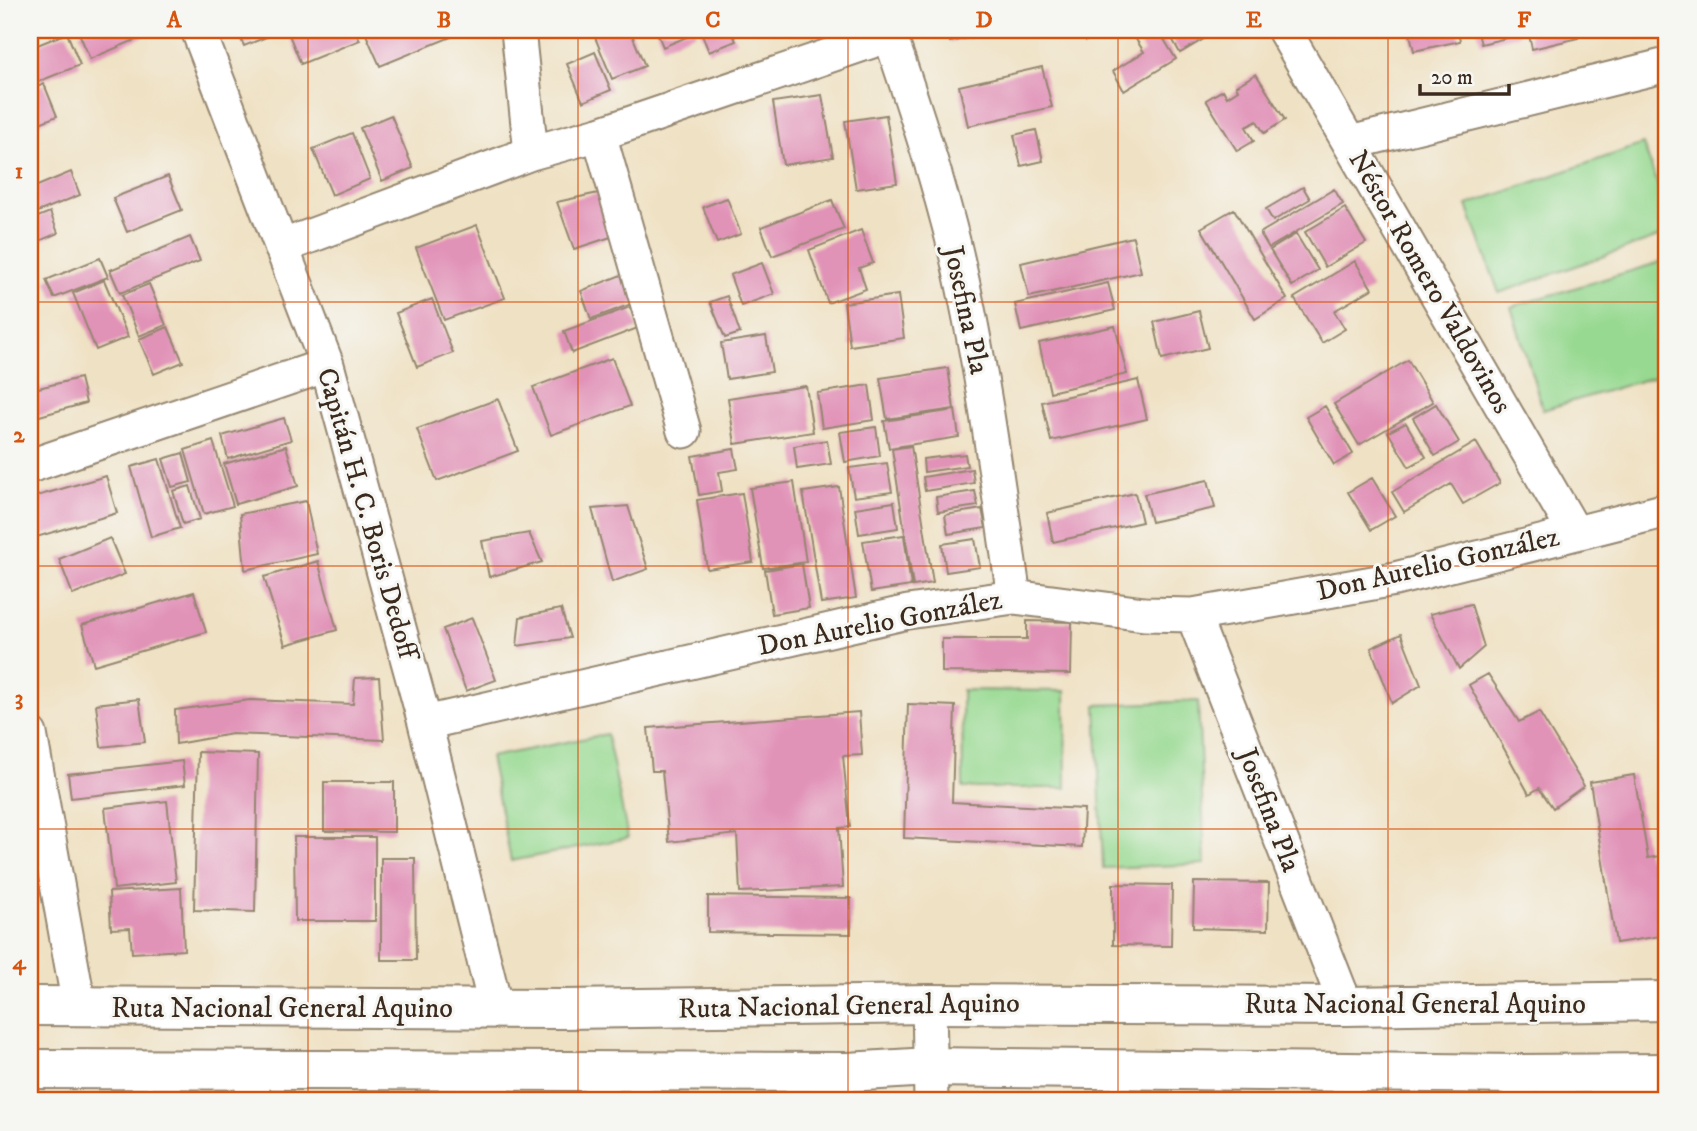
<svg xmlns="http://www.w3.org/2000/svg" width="1697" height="1131" font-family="'IM FELL DW Pica',serif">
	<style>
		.green { fill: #97d991; stroke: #698258; stroke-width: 2 }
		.building { fill: #e192b7 }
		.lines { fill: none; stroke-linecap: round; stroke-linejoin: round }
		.minor-casing { stroke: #958670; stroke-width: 37 }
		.highway-casing { stroke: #958670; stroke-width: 42 }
		.minor { stroke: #fff; stroke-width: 33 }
		.highway { stroke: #fff; stroke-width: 38 }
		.grid { fill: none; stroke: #d7540e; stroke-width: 2; stroke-opacity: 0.55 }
		.labels { text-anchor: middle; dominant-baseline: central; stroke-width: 6; stroke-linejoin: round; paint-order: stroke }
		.street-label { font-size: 28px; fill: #3b2a1e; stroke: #f6f6f2 }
		.neatline { fill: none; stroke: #d7540e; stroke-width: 2.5 }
		.grid-label { font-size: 23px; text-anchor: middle; font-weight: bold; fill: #d7540e }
	</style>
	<rect width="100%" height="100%" fill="#f6f6f2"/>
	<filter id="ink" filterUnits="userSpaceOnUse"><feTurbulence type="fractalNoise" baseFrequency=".0143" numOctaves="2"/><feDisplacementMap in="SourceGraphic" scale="14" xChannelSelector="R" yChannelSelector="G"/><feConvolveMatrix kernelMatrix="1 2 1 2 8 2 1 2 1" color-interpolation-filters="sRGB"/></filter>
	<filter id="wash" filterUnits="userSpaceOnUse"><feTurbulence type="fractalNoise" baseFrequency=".00686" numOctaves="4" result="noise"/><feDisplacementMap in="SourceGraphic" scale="28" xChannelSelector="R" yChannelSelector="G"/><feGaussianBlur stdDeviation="1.57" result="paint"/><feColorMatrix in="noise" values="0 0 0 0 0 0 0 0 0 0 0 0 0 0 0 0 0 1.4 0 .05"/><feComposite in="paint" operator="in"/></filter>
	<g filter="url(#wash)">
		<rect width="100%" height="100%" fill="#efe1c3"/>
		<!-- green -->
		<path class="green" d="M1643 144 1667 211V234L1499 293 1467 205Z
			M1667 260V373L1543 410 1511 307Z
			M962 690 1065 691 1066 788H963Z
			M1198 701 1205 864 1103 868 1096 705Z
			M607 734 628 838 511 861 490 757Z"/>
		<g id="blocks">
			<!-- building -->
			<path class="building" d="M88 30H153L154 32 90 59 79 33Z
				M237 30H284L244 46Z
				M287 30H355L360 40 301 64Z
				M364 30H468L380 66Z
				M592 30H630L645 66 612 79Z
				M656 30H694L696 33 663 47Z
				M700 30H731L736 41 709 52Z
				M947 30H1000L1001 31 950 42Z
				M1079 30H1105L1086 41Z
				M1130 30H1166L1160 33 1176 59 1124 91 1113 71 1144 52Z
				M1178 30H1219L1180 53 1170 35Z
				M1409 30H1458L1460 41 1414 51Z
				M1477 30H1518L1519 35 1481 44Z
				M1528 30H1576L1578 38 1532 49Z
				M67 33 80 65 30 85V48Z
				M595 52 611 90 583 102 567 64Z
				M1042 67 1052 107 968 126 959 86Z
				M1256 74 1285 120 1264 133 1257 121 1246 127 1254 141 1237 151 1206 100 1223 90 1227 97 1238 90 1236 86Z
				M44 84 57 116 30 127V90Z
				M822 95 833 157 783 165 773 102Z
				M391 115 413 168 382 181 360 128Z
				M886 115 897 183 856 189 845 121Z
				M1036 130 1043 161 1021 166 1014 135Z
				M352 133 370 179 332 195 313 149Z
				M71 172 80 195 30 215V189Z
				M168 176 182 210 127 232 113 198Z
				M1303 187 1310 199 1273 221 1266 209Z
				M1334 189 1343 204 1269 248 1260 233Z
				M603 192 617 235 574 249 557 202Z
				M727 198 741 234 717 243 703 207Z
				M832 200 844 229 772 256 761 227Z
				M1345 208 1366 243 1325 267 1305 232Z
				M1234 209 1287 299 1255 319 1201 228Z
				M50 212 58 233 37 242 30 220Z
				M477 225 505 298 444 320 416 248Z
				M861 230 873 263 859 268 866 289 828 303 809 250Z
				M1296 234 1318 270 1292 286 1270 250Z
				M190 237 200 261 120 293 110 270Z
				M1133 237 1141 272 1029 297 1021 263Z
				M100 258 108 277 54 298 46 280Z
				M1355 261 1372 289 1334 311 1345 329 1322 343 1294 298Z
				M762 263 774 294 741 306 730 275Z
				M626 273 637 302 591 319 581 291Z
				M104 280 128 337 96 350 73 293Z
				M1108 283 1115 310 1021 331 1015 304Z
				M149 284 166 325 139 336 122 295Z
				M898 295 904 338 850 346 844 303Z
				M727 296 740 333 725 338 710 302Z
				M432 299 453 353 417 367 396 313Z
				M630 307 638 328 572 353 564 331Z
				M1199 311 1208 348 1162 359 1154 322Z
				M1115 326 1127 374 1050 392 1039 343Z
				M168 327 183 362 154 374 139 339Z
				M766 336 772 372 727 379 721 343Z
				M612 358 630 406 551 435 533 387Z
				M1408 360 1433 402 1359 445 1334 404Z
				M948 368 954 409 887 419 880 378Z
				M80 378 86 403 36 417 30 390Z
				M1138 380 1147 419 1051 441 1042 402Z
				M869 385 874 420 822 428 817 393Z
				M806 386 813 432 735 444 728 398Z
				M498 399 518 451 437 481 417 429Z
				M1436 404 1459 442 1435 456 1413 418Z
				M1325 406 1353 454 1334 465 1306 417Z
				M955 410 959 437 889 448 884 421Z
				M284 418 291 440 228 459 222 436Z
				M1406 423 1426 457 1409 467 1388 432Z
				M876 427 880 456 845 462 840 432Z
				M827 440 831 464 797 469 794 446Z
				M213 441 233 506 204 514 185 450Z
				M1476 442 1500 483 1463 504 1451 484 1404 512 1392 492Z
				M286 446 298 486 236 504 224 464Z
				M911 446 933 583 913 586 892 449Z
				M734 449 738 469 719 472 722 491 699 495 692 456Z
				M183 453 191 482 172 487 163 459Z
				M965 454 967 466 924 472 923 459Z
				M159 459 180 528 151 537 131 467Z
				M887 463 892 492 854 497 849 468Z
				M972 469 974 483 925 491 923 477Z
				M106 476 117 513 30 539V498Z
				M1372 478 1395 516 1371 530 1348 492Z
				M1208 480 1215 508 1151 522 1144 494Z
				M794 482 806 562 763 568 750 488Z
				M190 486 200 519 183 524 173 491Z
				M839 487 856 598 821 603 803 492Z
				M975 491 978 506 938 512 936 497Z
				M742 493 753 562 707 569 697 500Z
				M1135 493 1142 522 1053 542 1047 513Z
				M306 501 317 554 245 570 240 514Z
				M894 502 898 528 859 534 855 508Z
				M628 506 648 569 612 582 592 509Z
				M982 509 986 528 948 534 945 515Z
				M529 533 542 562 489 577 482 541Z
				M904 535 911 586 871 592 863 541Z
				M110 538 125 574 73 595 59 559Z
				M975 539 980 567 946 572 942 544Z
				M318 561 337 630 285 645 264 577Z
				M802 564 809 608 772 614 765 570Z
				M194 592 206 632 94 665 82 625Z
				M1471 604 1484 647 1459 669 1430 614Z
				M561 609 570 638 517 646 520 617Z
				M472 618 496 680 466 691 443 629Z
				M1027 621 1072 622 1071 674 942 672V639H1027Z
				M1401 634 1421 685 1392 703 1371 648Z
				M1488 674 1519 722 1539 712 1584 786 1553 808 1539 788 1529 794 1469 685Z
				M379 677 384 740 232 734 176 744 175 710 250 700 353 704 355 678Z
				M139 699 145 742 101 747 96 704Z
				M908 704 955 706 952 802 1084 809 1082 847 904 838Z
				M859 712 862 755 843 756 850 827 839 828 843 887 740 892 737 834 669 842 662 771H652L648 728Z
				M198 752 258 754 255 912 194 910Z
				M182 761 185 785 71 798 68 774Z
				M1634 775 1648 858 1667 855V911L1658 912 1661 936 1616 943 1590 782Z
				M324 782H394V832L324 831Z
				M167 801 176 882 114 889 105 808Z
				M294 837H375V921H295Z
				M381 858H415L416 960H381Z
				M1194 882 1269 883 1268 930 1193 928Z
				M1113 884 1172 885 1171 946 1113 945Z
				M181 888 184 950 132 953 130 928 111 929 109 892Z
				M708 896 851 898V934L708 932Z"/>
		</g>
	</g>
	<g filter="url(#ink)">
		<use href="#blocks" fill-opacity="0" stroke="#958670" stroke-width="2"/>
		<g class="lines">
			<!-- minor casing -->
			<g class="minor-casing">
				<path id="minor" d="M198 30 327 365 425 723 496 1009
					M518 30 531 153
					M888 30C913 102 937 175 955 249 982 364 997 480 1014 597
					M1284 30 1575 533
					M599 134 684 431
					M1350 143 1667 65
					M281 247 531 153 599 134 890 35
					M30 466 327 365
					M1193 615 1346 1006
					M425 723 908 612 1014 597 1144 614 1193 615 1395 579 1667 510
					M30 734 79 1006
					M929 1004 931 1101
					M248 1070 255 1101
					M1517 1074 1520 1101"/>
			</g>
			<!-- highway casing -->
			<g class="highway-casing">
				<path id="highway" d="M30 1006 564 1009 929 1004 1346 1006 1667 1001
					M30 1069 848 1072 929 1067 1517 1074 1667 1073"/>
			</g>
			<!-- minor -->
			<use href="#minor" class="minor"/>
			<!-- highway -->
			<use href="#highway" class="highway"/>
		</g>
	</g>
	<!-- grid -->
	<path class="grid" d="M308 30V1101M578 30V1101M848 30V1101M1118 30V1101M1388 30V1101M30 302H1667M30 566H1667M30 829H1667"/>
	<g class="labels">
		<!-- street labels -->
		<g class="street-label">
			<text transform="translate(1430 282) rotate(60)">Néstor Romero Valdovinos</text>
			<text transform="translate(966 310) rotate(78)">Josefina Pla</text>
			<text transform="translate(367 513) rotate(74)">Capitán H. C. Boris Dedoff</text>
			<text transform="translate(1438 564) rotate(-13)">Don Aurelio González</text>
			<text transform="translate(880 623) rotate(-11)">Don Aurelio González</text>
			<text transform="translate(1269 810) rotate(69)">Josefina Pla</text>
			<text x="1415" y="1004">Ruta Nacional General Aquino</text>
			<text transform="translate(849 1006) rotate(-1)">Ruta Nacional General Aquino</text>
			<text x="282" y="1008">Ruta Nacional General Aquino</text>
		</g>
	</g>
	<!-- margin -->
	<rect width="1697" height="1131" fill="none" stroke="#f6f6f2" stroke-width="77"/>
	<!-- scale -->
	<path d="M1420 84v10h89v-10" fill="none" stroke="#3b2a1e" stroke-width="3.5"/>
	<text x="1431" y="84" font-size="21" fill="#3b2a1e" stroke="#f6f6f2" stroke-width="5" paint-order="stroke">20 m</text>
	<rect x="38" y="38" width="1620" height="1054" class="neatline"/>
	<g class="grid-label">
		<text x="174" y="27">A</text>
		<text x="444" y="27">B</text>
		<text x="713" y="27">C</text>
		<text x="984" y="27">D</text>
		<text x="1254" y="27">E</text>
		<text x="1524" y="27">F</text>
		<text x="19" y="178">1</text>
		<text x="19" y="442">2</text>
		<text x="19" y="705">3</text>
		<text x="19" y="969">4</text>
	</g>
</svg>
